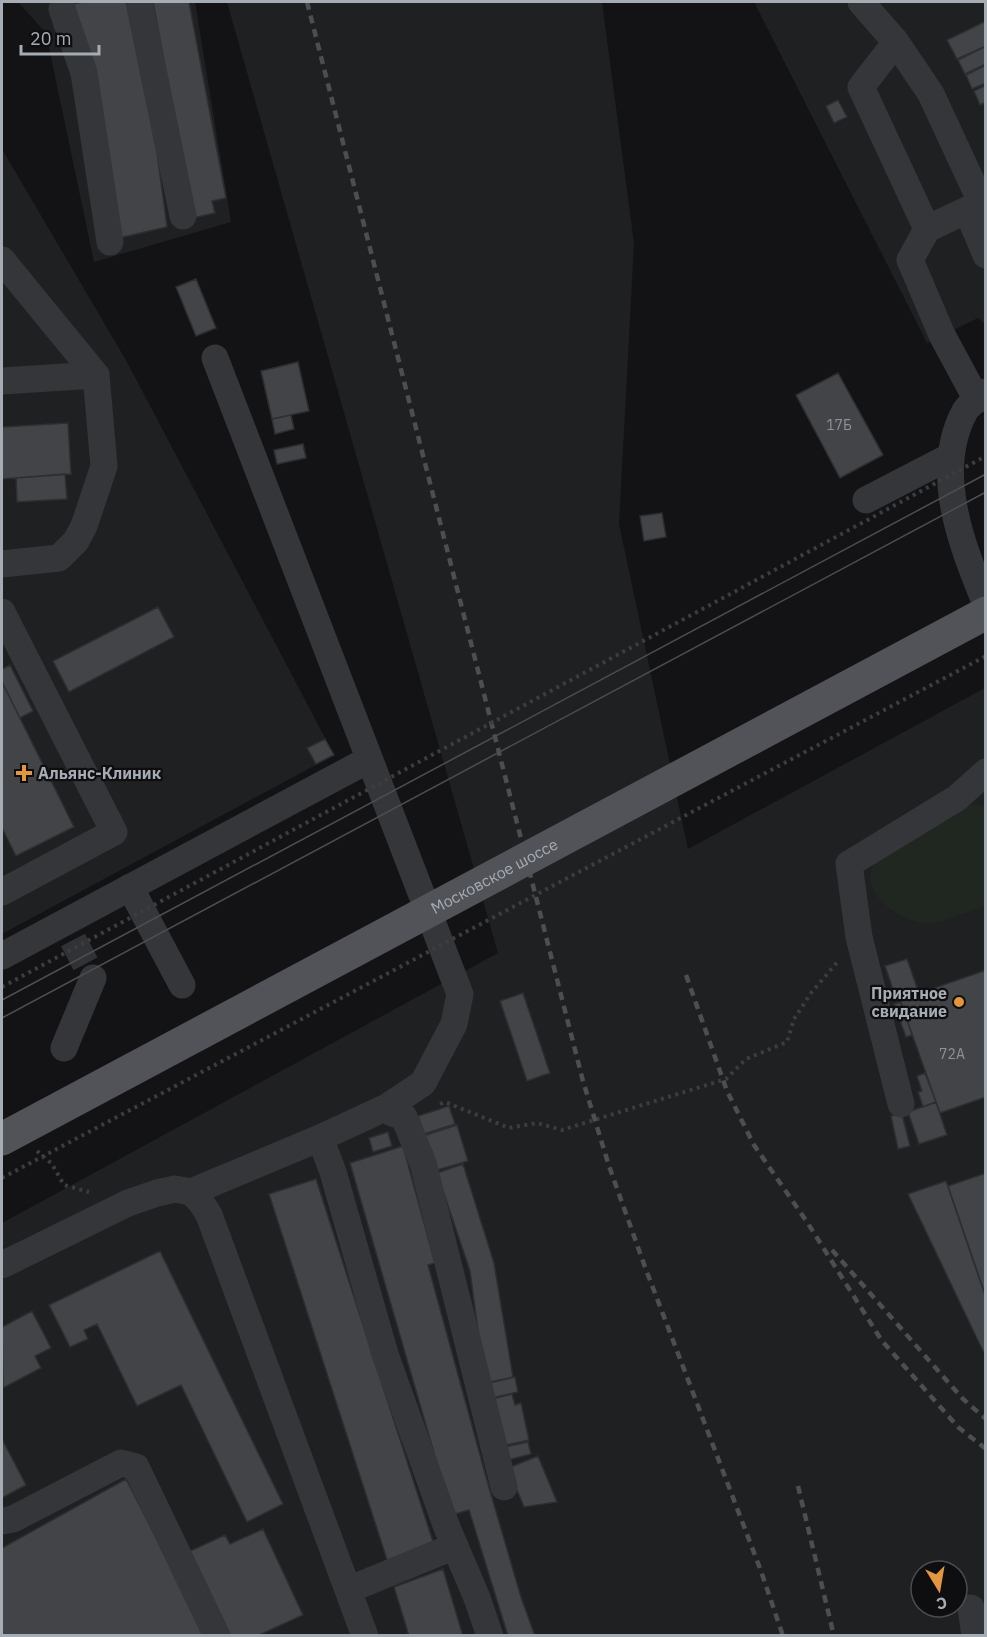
<svg xmlns="http://www.w3.org/2000/svg" width="987" height="1637" font-family="'IBM Plex Sans',sans-serif">
	<style>
		.built { fill: #1f2022; fill-rule: evenodd }
		.green { fill: #202720 }
		.building { fill: #424448; stroke: #2d2e31; stroke-width: 1.5 }
		.lines { fill: none; stroke-linecap: round; stroke-linejoin: round }
		.minor-tunnel { stroke: #303235; stroke-width: 27; stroke-dasharray: 27 14; stroke-linecap: butt }
		.path { stroke: #3b3d40; stroke-width: 4; stroke-dasharray: 3 4.5; stroke-linecap: butt }
		.minor { stroke: #353639; stroke-width: 27 }
		.tram { stroke: #4c4e52; stroke-width: 1.5 }
		.rail { stroke: #4c4e52; stroke-width: 4.5; stroke-dasharray: 8 6; stroke-linecap: butt }
		.path-bridge { stroke: #3b3d40; stroke-width: 4; stroke-dasharray: 3 4.5; stroke-linecap: butt }
		.major-bridge { stroke: #515358; stroke-width: 33 }
		.poi-dot { fill: #e1963f; stroke: #0e0e10; stroke-width: 2 }
		.labels { text-anchor: middle; dominant-baseline: central; stroke-width: 4.5; stroke-linejoin: round; paint-order: stroke }
		.number-label { font-size: 14px; fill: #8d9299 }
		.poi-label { font-size: 16px; font-weight: bold; fill: #a6acb4; stroke: #0e0e10; text-anchor: start }
		.street-label { font-size: 16px; fill: #a6acb4; stroke: #0e0e10 }
	</style>
	<rect width="100%" height="100%" fill="#131315"/>
	<!-- built -->
	<path class="built" d="M18 2H195L231 222 94 262 46 33Z
		M227 2H602L634 243 619 524 688 849 985 688V1635L2 1636V1223L498 953ZM921 1571H957V1607H921Z
		M754 2H985V324L978 318 927 343Z
		M2 149 127 362 334 755 2 934Z"/>
	<!-- green -->
	<path class="green" d="M979 805 985 808V906C969 911 943 922 928 923 904 925 856 891 874 865 888 845 945 819 968 806Z"/>
	<!-- building -->
	<path class="building" d="M82 2H126L145 63 167 227 119 238 74 4Z
		M153 2H189L226 198 212 201 215 213 193 218Z
		M986 21V46L957 59 947 40Z
		M986 46V64L965 74 958 60Z
		M986 65V83L972 89 966 75Z
		M986 85V102L980 105 974 91Z
		M838 100 847 117 834 123 826 106Z
		M196 279 216 328 196 336 176 287Z
		M298 362 309 411 272 419 261 371Z
		M838 373 883 455 840 478 796 395Z
		M291 415 294 429 275 434 272 419Z
		M68 423 71 474 2 479V427Z
		M303 444 306 458 277 464 274 450Z
		M65 474 67 499 17 502 16 478Z
		M662 513 666 537 644 541 640 516Z
		M158 607 174 637 69 692 53 661Z
		M10 665 33 711 20 718 2 682V669Z
		M2 682 74 827 16 856 2 828Z
		M325 739 334 755 316 764 307 748Z
		M907 959 919 993 897 1001 885 966Z
		M986 970V1097L940 1113 900 1000Z
		M523 993 550 1073 527 1081 500 1001Z
		M901 1002 912 1035 906 1037 894 1004Z
		M925 1073 936 1102 923 1107 918 1092 922 1091 917 1076Z
		M936 1102 947 1135 919 1144 908 1112Z
		M449 1106 455 1124 424 1134 418 1116Z
		M902 1114 910 1146 898 1149 891 1116Z
		M457 1125 468 1161 434 1171 423 1136Z
		M388 1132 392 1146 373 1152 369 1138Z
		M403 1146 435 1263 428 1265 488 1484 521 1597 535 1636H508L469 1510 452 1515 350 1163Z
		M463 1164 494 1263 513 1377 485 1383 470 1271 437 1173Z
		M986 1173V1297L948 1186Z
		M316 1179 436 1551 389 1566 269 1194Z
		M946 1181 986 1298V1351H983L908 1194Z
		M160 1251 283 1504 247 1522 181 1385 137 1406 97 1324 84 1330 88 1339 70 1347 49 1305Z
		M32 1311 51 1348 35 1356 41 1368 3 1388 2 1327Z
		M515 1377 518 1392 492 1398 489 1383Z
		M512 1394 515 1405 521 1403 529 1440 503 1446 492 1399Z
		M2 1439 26 1485 2 1498Z
		M528 1442 531 1454 508 1460 505 1447Z
		M538 1456 557 1502 524 1507 508 1468Z
		M126 1479 207 1636H2V1548Z
		M263 1529 303 1615 257 1636H229L190 1551 225 1535 230 1544Z
		M443 1569 463 1636H409L394 1587Z"/>
	<g class="lines">
		<!-- minor-tunnel -->
		<path class="minor-tunnel" d="M73 940 93 978"/>
		<!-- path -->
		<path class="path" d="M440 1104 445 1102 509 1128 537 1123 562 1130 726 1079 746 1059 787 1042 794 1019 811 993 839 960
			M37 1151 52 1164 64 1185 89 1192"/>
		<!-- minor -->
		<path class="minor" d="M139 2 183 216
			M861 2 896 42
			M62 9 84 73 110 242
			M982 203 967 210 986 255
			M967 210 927 229 910 260 942 335 977 400
			M927 229 861 87 896 42 931 94 982 204
			M2 260 96 375
			M2 381 96 375 104 466 84 526 76 541 59 558 2 564
			M986 392C979 398 969 404 965 411 932 471 962 546 986 604
			M866 500 951 456
			M2 612 114 832 2 892
			M130 887 182 985
			M2 956 368 760
			M64 1048 93 978
			M901 1104 859 937 849 864 957 798 986 772
			M387 1107 392 1113 404 1117 423 1163 504 1487
			M320 1138 333 1172 385 1354 446 1525 477 1598 490 1636
			M191 1192 320 1138 387 1107 423 1083 454 1024 460 994 215 358
			M2 1265 128 1203 157 1193 175 1189 191 1192 201 1202 209 1215 365 1636
			M2 1521 13 1519 121 1463 136 1467 217 1636
			M348 1590 455 1546
			M971 1608 975 1636"/>
		<!-- tram -->
		<path class="tram" d="M2 1000 986 474
			M2 1018 986 492"/>
		<!-- rail -->
		<path class="rail" d="M307 2 583 1081 609 1166 645 1267 761 1571 783 1636
			M686 975 727 1091 754 1145 807 1222 882 1341 958 1427 986 1449
			M832 1250 963 1399 986 1419
			M798 1486 834 1636"/>
		<!-- path-bridge -->
		<path class="path-bridge" d="M2 987 986 456
			M2 1178 986 656"/>
		<!-- major-bridge -->
		<path class="major-bridge" id="s1" d="M2 1139 986 613"/>
	</g>
	<!-- markers -->
	<g class="poi-dot">
		<path d="M21 764h6v6h6v6h-6v6h-6v-6h-6v-6h6z"/>
		<circle cx="959" cy="1002" r="6"/>
	</g>
	<g class="labels">
		<!-- number labels -->
		<g class="number-label">
			<text x="839" y="425">17Б</text>
			<text x="952" y="1054">72А</text>
		</g>
		<!-- poi labels -->
		<g class="poi-label">
			<text x="38" y="773">Альянс-Клиник</text>
			<text x="947" y="993" text-anchor="end">Приятное<tspan x="947" dy="18">свидание</tspan></text>
		</g>
		<!-- street labels -->
		<g class="street-label">
			<text stroke="none"><textPath href="#s1" startOffset="558">Московское шоссе</textPath></text>
		</g>
	</g>
	<!-- border -->
	<rect width="987" height="1637" fill="none" stroke="#a6acb4" stroke-width="6"/>
	<!-- north arrow -->
	<g transform="translate(939 1589) rotate(169)"><circle r="28" fill="#0e0e10" stroke="#4b4d52" stroke-width="1.5"/>
	<path d="M0-4.5L10 22L0 15L-10 22Z" fill="#e1963f"/>
	<text y="-9" font-size="16" font-weight="bold" text-anchor="middle" fill="#a6acb4">С</text>
	</g>
	<!-- scale -->
	<path d="M21 45v9h78v-9" fill="none" stroke="#a6acb4" stroke-width="3"/>
	<text x="30" y="45" font-size="18" fill="#a6acb4" stroke="#0e0e10" stroke-width="4.5" paint-order="stroke">20 m</text>
</svg>
